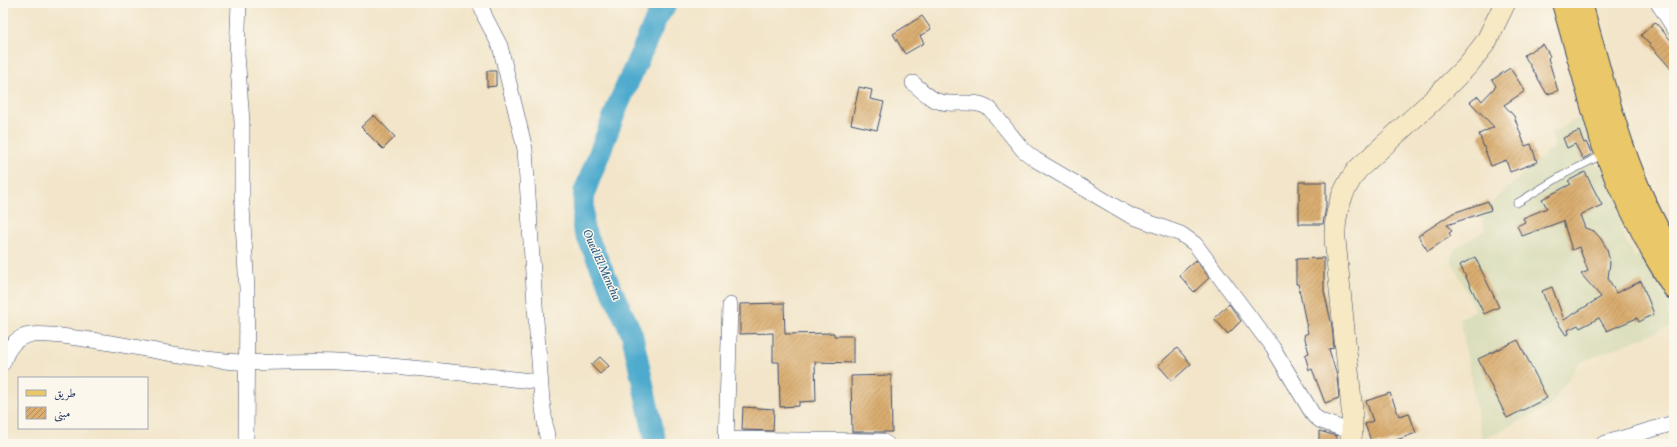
<svg xmlns="http://www.w3.org/2000/svg" width="1677" height="447" font-family="Vollkorn,Amiri,serif">
	<style>
		.built { fill: #dbdebc }
		.lines { fill: none; stroke-linecap: round; stroke-linejoin: round }
		.river { stroke: #50abce; stroke-width: 22 }
		.building { fill: url(#building-hatch) }
		.lane-casing { stroke: #3b4a6e; stroke-width: 8 }
		.street-casing { stroke: #3b4a6e; stroke-width: 16 }
		.secondary-casing { stroke: #3b4a6e; stroke-width: 22 }
		.primary-casing { stroke: #3b4a6e; stroke-width: 24 }
		.lane { stroke: #fff; stroke-width: 7 }
		.street { stroke: #fff; stroke-width: 15 }
		.secondary { stroke: #f7e9c3; stroke-width: 21 }
		.primary { stroke: #eac769; stroke-width: 22 }
		.labels { text-anchor: middle; dominant-baseline: central; stroke-width: 3; stroke-linejoin: round; paint-order: stroke }
		.water-label { font-size: 12px; font-style: italic; fill: #2e5a85; stroke: #fbf7ec }
	</style>
	<defs>
		<pattern id="building-hatch" width="6" height="6" patternUnits="userSpaceOnUse"><rect width="6" height="6" fill="#daad6f"/><path d="M-1 1l2-2M0 6l6-6M5 7l2-2" fill="none" stroke="#b08d5e"/></pattern>
	</defs>
	<rect width="100%" height="100%" fill="#fbf7ec"/>
	<filter id="ink" filterUnits="userSpaceOnUse"><feTurbulence type="fractalNoise" baseFrequency=".025" numOctaves="2"/><feDisplacementMap in="SourceGraphic" scale="8" xChannelSelector="R" yChannelSelector="G"/><feConvolveMatrix kernelMatrix="1 2 1 2 8 2 1 2 1" color-interpolation-filters="sRGB"/></filter>
	<filter id="wash" filterUnits="userSpaceOnUse"><feTurbulence type="fractalNoise" baseFrequency=".012" numOctaves="4" result="noise"/><feDisplacementMap in="SourceGraphic" scale="16" xChannelSelector="R" yChannelSelector="G"/><feGaussianBlur stdDeviation="0.9" result="paint"/><feColorMatrix in="noise" values="0 0 0 0 0 0 0 0 0 0 0 0 0 0 0 0 0 1.4 0 .05"/><feComposite in="paint" operator="in"/></filter>
	<g filter="url(#wash)">
		<rect width="100%" height="100%" fill="#f2e5c9"/>
		<!-- built -->
		<path class="built" d="M1580 117 1595 147 1588 150 1596 166 1601 165 1632 225 1625 229 1619 227 1635 258 1639 251 1645 249 1673 308 1668 310 1674 325 1579 363 1550 406 1482 440 1460 318 1476 311 1451 259 1452 254 1457 247 1486 230 1479 214 1555 145 1550 134Z"/>
		<g class="lines">
			<!-- river -->
			<path class="river" d="M656 444 632 334 583 228 584 193 618 105 657 17 667 3"/>
		</g>
		<g id="blocks">
			<!-- building -->
			<path class="building" d="M922 16 931 29 920 36 924 43 905 54 893 34Z
				M1655 22 1674 44V72L1641 35Z
				M1543 44 1550 56 1548 58 1558 91 1547 94 1524 55Z
				M1510 68 1525 91 1504 105 1514 116 1525 146 1531 144 1537 162 1510 172 1506 160 1491 166 1479 134 1494 127 1470 102 1478 96 1482 101 1496 86 1492 80Z
				M487 71H496V86L487 87Z
				M859 87 872 90 870 99 884 102 877 130 851 124Z
				M374 115 395 137 383 149 361 127Z
				M1579 131 1584 143 1586 142 1592 154 1583 159 1575 144 1567 148 1563 138Z
				M1585 172 1602 205 1580 215 1585 228 1594 231 1601 239 1607 249 1610 263 1608 278 1616 293 1641 281 1654 314 1639 322 1637 318 1607 331 1599 318 1580 328 1578 325 1568 330 1569 334 1566 335 1554 317H1552L1542 291 1552 287 1564 320 1601 297 1581 274 1588 271 1579 247 1572 250 1563 221 1522 236 1517 226 1525 222 1523 218 1547 208 1542 199 1571 184 1568 181Z
				M1299 182H1326V206L1323 224H1299Z
				M1488 201 1491 210 1447 225 1452 231 1449 233 1451 236 1428 251 1418 236 1453 213Z
				M1475 257 1499 307 1484 314 1460 265Z
				M1324 258V291L1332 326 1334 348 1329 349 1337 376 1339 398 1325 403 1312 369 1309 370 1305 355 1309 353 1304 335 1308 333 1298 284H1296V259Z
				M1196 260 1209 278 1194 292 1179 275Z
				M784 303 785 334 834 333V336H853V363L815 362 816 401 799 402V406L780 407 779 362H773V333L740 334V304Z
				M1229 304 1241 321 1228 334 1214 318Z
				M1518 340 1547 398 1507 418 1478 359Z
				M1177 348 1191 364 1172 381 1158 365Z
				M600 357 609 366 600 374 591 365Z
				M891 375 892 432H852L851 376Z
				M1390 393 1399 416 1409 413 1416 433 1385 444H1372L1365 424 1373 421 1366 401Z
				M743 407 774 409 773 431 742 430Z
				M1319 431 1337 436V444H1319Z"/>
		</g>
	</g>
	<g filter="url(#ink)">
		<use href="#blocks" fill-opacity="0" stroke="#3b4a6e" stroke-width="1"/>
		<g class="lines">
			<!-- lane casing -->
			<g class="lane-casing">
				<path id="lane" d="M1517 203 1563 175 1604 154"/>
			</g>
			<!-- street casing -->
			<g class="street-casing">
				<path id="street" d="M239 3 237 54 242 122V207L247 289 246 444
					M480 3 485 17 500 46 525 149 536 320 542 401 548 444
					M1658 3 1674 28
					M913 83C920 89 927 96 935 100 953 108 975 97 990 109L1023 150 1036 160 1131 216 1181 234 1195 244 1273 348 1314 416 1321 421 1352 432
					M3 363C7 350 15 337 30 335 48 333 67 337 84 339 131 345 178 357 225 361 262 365 299 360 336 362 405 365 473 375 541 382
					M726 439 882 441 887 444
					M726 444 730 305
					M1603 444 1674 423"/>
			</g>
			<!-- secondary casing -->
			<g class="secondary-casing">
				<path id="secondary" d="M1350 444 1352 432V410L1335 240C1334 213 1341 192 1357 170L1431 102 1468 65 1486 42 1505 3"/>
			</g>
			<!-- primary casing -->
			<g class="primary-casing">
				<path id="primary" d="M1563 3 1603 145 1617 181 1652 251 1674 288
					M1581 3C1605 90 1626 181 1674 257"/>
			</g>
			<!-- lane -->
			<use href="#lane" class="lane"/>
			<!-- street -->
			<use href="#street" class="street"/>
			<!-- secondary -->
			<use href="#secondary" class="secondary"/>
			<!-- primary -->
			<use href="#primary" class="primary"/>
		</g>
	</g>
	<g class="labels">
		<!-- water labels -->
		<g class="water-label">
			<text transform="translate(601 265) rotate(66)">Oued El Mencha</text>
		</g>
	</g>
	<!-- margin -->
	<rect width="1677" height="447" fill="none" stroke="#fbf7ec" stroke-width="16"/>
	<!-- legend -->
	<rect x="18" y="377" width="130" height="52" fill="#fbf7ec" stroke="#a1a7b3"/>
	<rect x="26" y="390" width="20" height="6" fill="#eac769" stroke="#a1a7b3"/>
	<text x="54" y="397" font-size="12" fill="#1b2f5e">طريق</text>
	<rect x="26" y="407" width="20" height="12" fill="url(#building-hatch)" stroke="#a1a7b3"/>
	<text x="54" y="417" font-size="12" fill="#1b2f5e">مبنى</text>
</svg>
